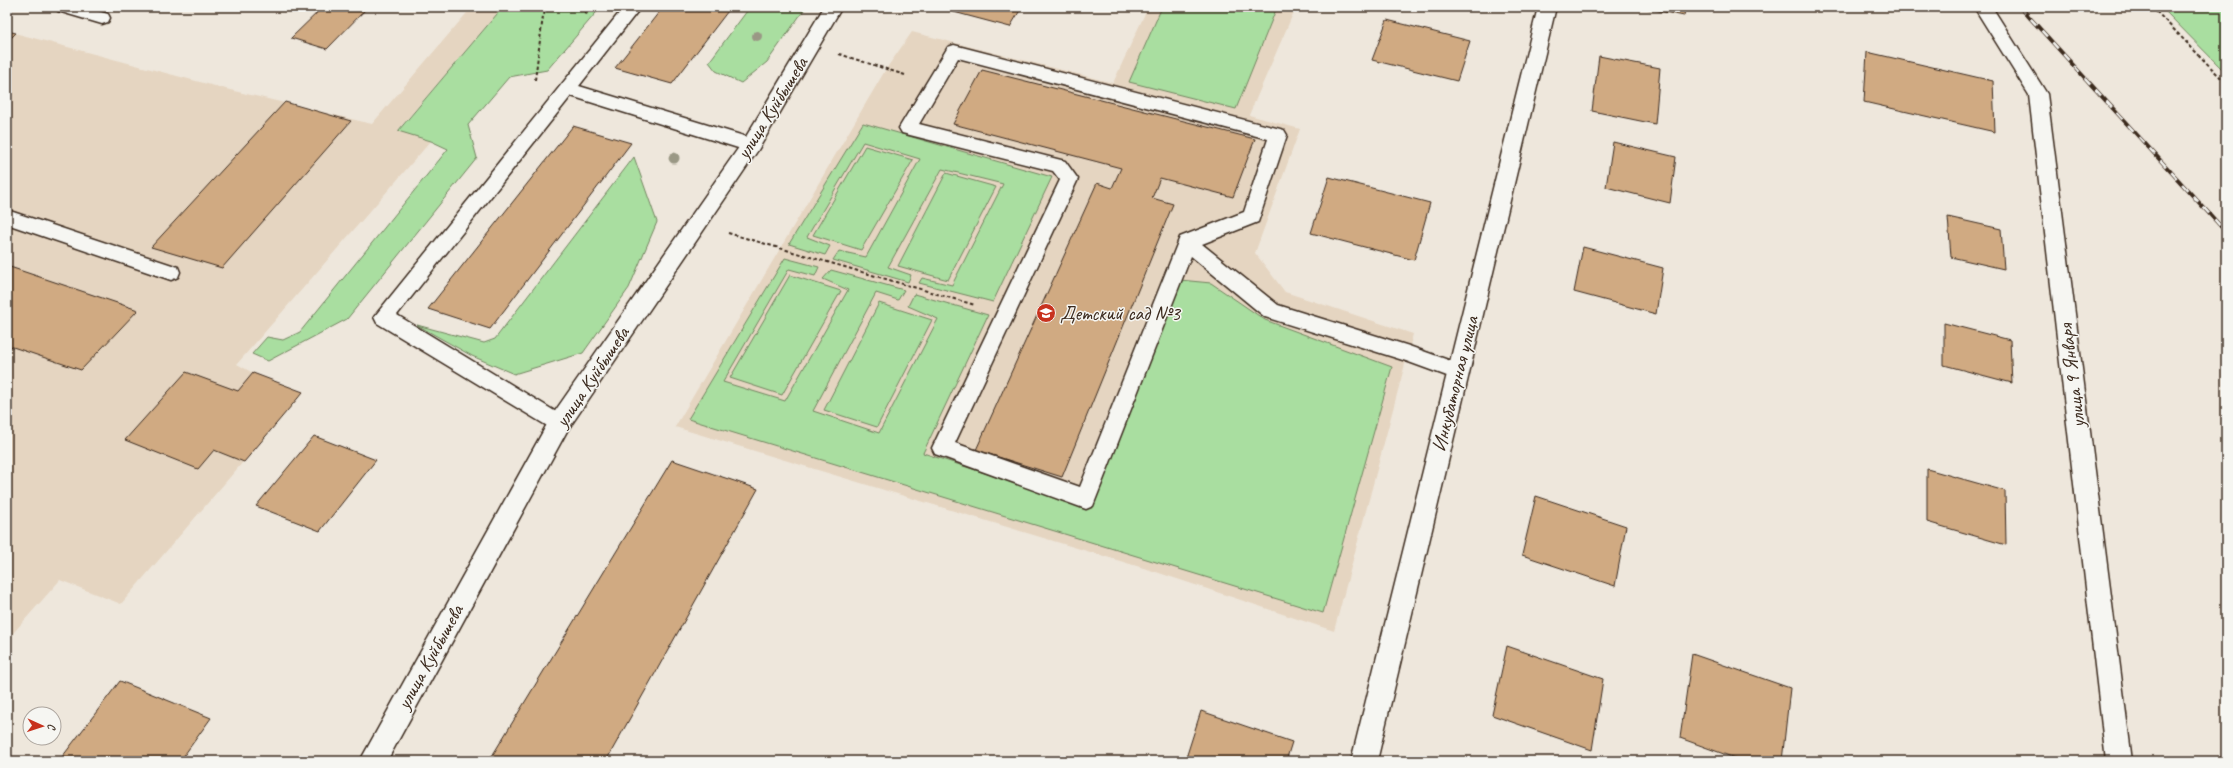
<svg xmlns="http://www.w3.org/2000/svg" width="2233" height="768" font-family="Caveat,sans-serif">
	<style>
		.built { fill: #e5d5c1 }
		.green { fill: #a9dea0; stroke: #72845f }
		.building { fill: #d0aa82; stroke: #3b2a1e }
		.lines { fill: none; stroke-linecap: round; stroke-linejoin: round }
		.service-casing { stroke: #3b2a1e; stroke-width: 3 }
		.minor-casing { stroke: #3b2a1e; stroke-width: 3 }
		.path { stroke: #3b2a1e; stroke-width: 2; stroke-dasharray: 3.5 2.5; stroke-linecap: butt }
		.service { fill: #f6f6f2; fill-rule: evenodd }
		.minor { fill: #f6f6f2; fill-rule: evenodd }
		.rail-casing { stroke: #3b2a1e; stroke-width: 4 }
		.rail { stroke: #f6f6f2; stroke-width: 2.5; stroke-dasharray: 8; stroke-linecap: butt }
		.tree { fill: #9a9885 }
		.labels { text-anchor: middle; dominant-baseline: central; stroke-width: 3; stroke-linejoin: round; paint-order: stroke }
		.street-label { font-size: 20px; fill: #3b2a1e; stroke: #f6f6f2 }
		.poi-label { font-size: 20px; fill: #3b2a1e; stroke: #f6f6f2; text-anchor: start }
	</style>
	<rect width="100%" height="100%" fill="#eee7dc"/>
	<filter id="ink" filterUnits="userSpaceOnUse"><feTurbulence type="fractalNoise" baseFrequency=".025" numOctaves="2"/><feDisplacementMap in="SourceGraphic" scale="8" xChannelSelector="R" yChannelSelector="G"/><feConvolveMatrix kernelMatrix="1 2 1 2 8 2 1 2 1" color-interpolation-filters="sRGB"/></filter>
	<g filter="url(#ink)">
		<!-- built -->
		<path class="built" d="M472 7H503L398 130 431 141 237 364 253 373 303 392 121 604 60 580 7 640V31L230 90 372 124Z
			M1148 7H1296L1249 115 1300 129 1255 253 1285 292 1413 334 1334 631 1150 570 675 427 886 69 912 32 1113 83Z"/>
		<!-- green -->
		<path class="green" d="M503 7H601L547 70 509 77 468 125 477 158 347 319 268 361 252 354 267 337 283 340 300 332 448 149 431 141 398 131Z
			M750 7H806L767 62 741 83 716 71 709 62Z
			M1162 7H1277L1236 109 1129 82Z
			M2161 7H2226V73Z
			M863 123 1052 177 993 302 919 283 922 278 952 285 1003 184 942 169 888 267 911 275 908 282 833 260 839 251 866 257 920 159 863 142 807 237 830 246 825 255 789 244Z
			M865 146 913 160 861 250 813 235Z
			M634 157 657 222 629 288 583 353 514 374 472 356 417 325 484 343 495 339Z
			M946 173 996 187 948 280 898 266Z
			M785 258 819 267 815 276 789 269 723 382 785 401 848 290 823 279 831 270 904 290 898 300 876 293 813 411 879 433 938 319 908 306 914 294 988 315 923 453 1090 507 1180 280 1211 283 1265 320 1392 367 1323 613 688 419Z
			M790 275 841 291 782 395 730 378Z
			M879 303 932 320 877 427 824 410Z"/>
		<!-- building -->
		<path class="building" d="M323 7H368L327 49 291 38Z
			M663 7H731L672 84 615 68Z
			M952 7H1022L1010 27 950 11Z
			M1640 7H1685L1684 16Z
			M1387 20 1470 41 1457 81 1372 60Z
			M7 31 16 33 7 42Z
			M1867 52 1993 81 1995 132 1864 102Z
			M1599 56 1660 68 1655 124 1592 111Z
			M982 70 1255 139 1233 197 1160 178 1152 198 1173 204 1062 477 976 450 1097 183 1112 188 1121 168 953 124Z
			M285 102 351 121 222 268 151 247Z
			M573 126 631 143 490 329 428 309Z
			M1613 142 1676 157 1670 203 1606 187Z
			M1329 177 1430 203 1414 260 1311 233Z
			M1948 217 2001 229 2004 269 1951 257Z
			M1583 247 1663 268 1656 314 1574 292Z
			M7 266 138 310 81 370 7 345Z
			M1944 323 2010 340 2012 383 1944 365Z
			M186 372 238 391 253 373 303 392 244 462 214 450 198 469 125 440Z
			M314 436 376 460 320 531 256 506Z
			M672 460 758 489 606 761H489Z
			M1927 469 2005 491 2006 545 1927 522Z
			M1536 496 1626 526 1615 586 1522 555Z
			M1507 646 1603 679 1592 750 1492 715Z
			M1692 654 1790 688 1782 761H1743L1680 738Z
			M120 681 211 718 180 761H59Z
			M1201 711 1292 742 1286 761H1185Z"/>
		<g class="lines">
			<!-- service casing -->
			<g class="service-casing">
				<path id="service" d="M56 7H84L108 14 110 18 108 22 102 24 58 11Z
					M624 7H641L579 86 757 140 760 145 757 150 751 152 571 96 397 315 566 418 569 424 566 430 559 433 377 323 374 317Z
					M954 45 1284 130 1287 135 1258 222 1202 244 1278 305 1409 346 1465 366 1468 372 1465 378 1458 380 1406 361 1265 317 1191 256 1093 506 1086 509 935 454 932 448 1060 180 1053 171 902 133 899 128 902 123 948 47ZM958 58 1268 139 1244 212 1180 237 1080 487 955 443 1078 179 1065 161 919 124Z
					M7 210 178 267 180 272 178 277 171 280 7 224Z"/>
			</g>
			<!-- minor casing -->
			<g class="minor-casing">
				<path id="minor" d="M824 7H842L758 150 567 431 387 761H360L551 417 744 140Z
					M1538 7H1556L1377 761H1351Z
					M1974 7H1992L2047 94 2132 761H2106L2029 95Z"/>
			</g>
			<!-- path -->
			<path class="path" d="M581 7 588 16
				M2152 7 2226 83
				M839 54 905 75
				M535 80 543 16 548 7
				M728 233 975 305"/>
			<!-- service -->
			<use href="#service" class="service"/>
			<!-- minor -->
			<use href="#minor" class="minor"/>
			<!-- rail casing -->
			<g class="rail-casing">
				<path id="rail" d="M2020 7 2226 232"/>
			</g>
			<!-- rail -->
			<use href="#rail" class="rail"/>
		</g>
		<!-- trees -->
		<g class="tree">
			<circle cx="757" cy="36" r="5"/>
			<circle cx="674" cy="158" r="5.5"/>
		</g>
	</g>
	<!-- icons -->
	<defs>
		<g id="school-disc" transform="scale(1)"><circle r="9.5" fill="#c8321e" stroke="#f6f6f2"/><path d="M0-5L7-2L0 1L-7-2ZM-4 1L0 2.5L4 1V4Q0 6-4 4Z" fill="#fff"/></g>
	</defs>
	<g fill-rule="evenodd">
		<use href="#school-disc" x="1046" y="313"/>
	</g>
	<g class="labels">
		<!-- street labels -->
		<g class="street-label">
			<text transform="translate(772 108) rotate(-58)">улица Куйбышева</text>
			<text transform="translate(2072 376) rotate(-97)">улица 9 Января</text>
			<text transform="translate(592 377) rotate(-56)">улица Куйбышева</text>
			<text transform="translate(1455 384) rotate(-76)">Инкубаторная улица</text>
			<text transform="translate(430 657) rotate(-61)">улица Куйбышева</text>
		</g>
		<!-- poi labels -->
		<g class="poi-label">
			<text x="1060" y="313">Детский сад №3</text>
		</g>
	</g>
	<!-- margin -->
	<rect width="2233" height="768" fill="none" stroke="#f6f6f2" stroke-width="24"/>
	<rect x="12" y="12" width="2209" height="744" fill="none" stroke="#3b2a1e" stroke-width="1.5" filter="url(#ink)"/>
	<!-- north arrow -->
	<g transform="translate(42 726) rotate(93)"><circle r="19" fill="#f6f6f2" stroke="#aba49d"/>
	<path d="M0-3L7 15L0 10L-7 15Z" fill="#c8321e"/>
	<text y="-6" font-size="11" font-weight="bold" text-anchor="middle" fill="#3b2a1e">С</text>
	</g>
</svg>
